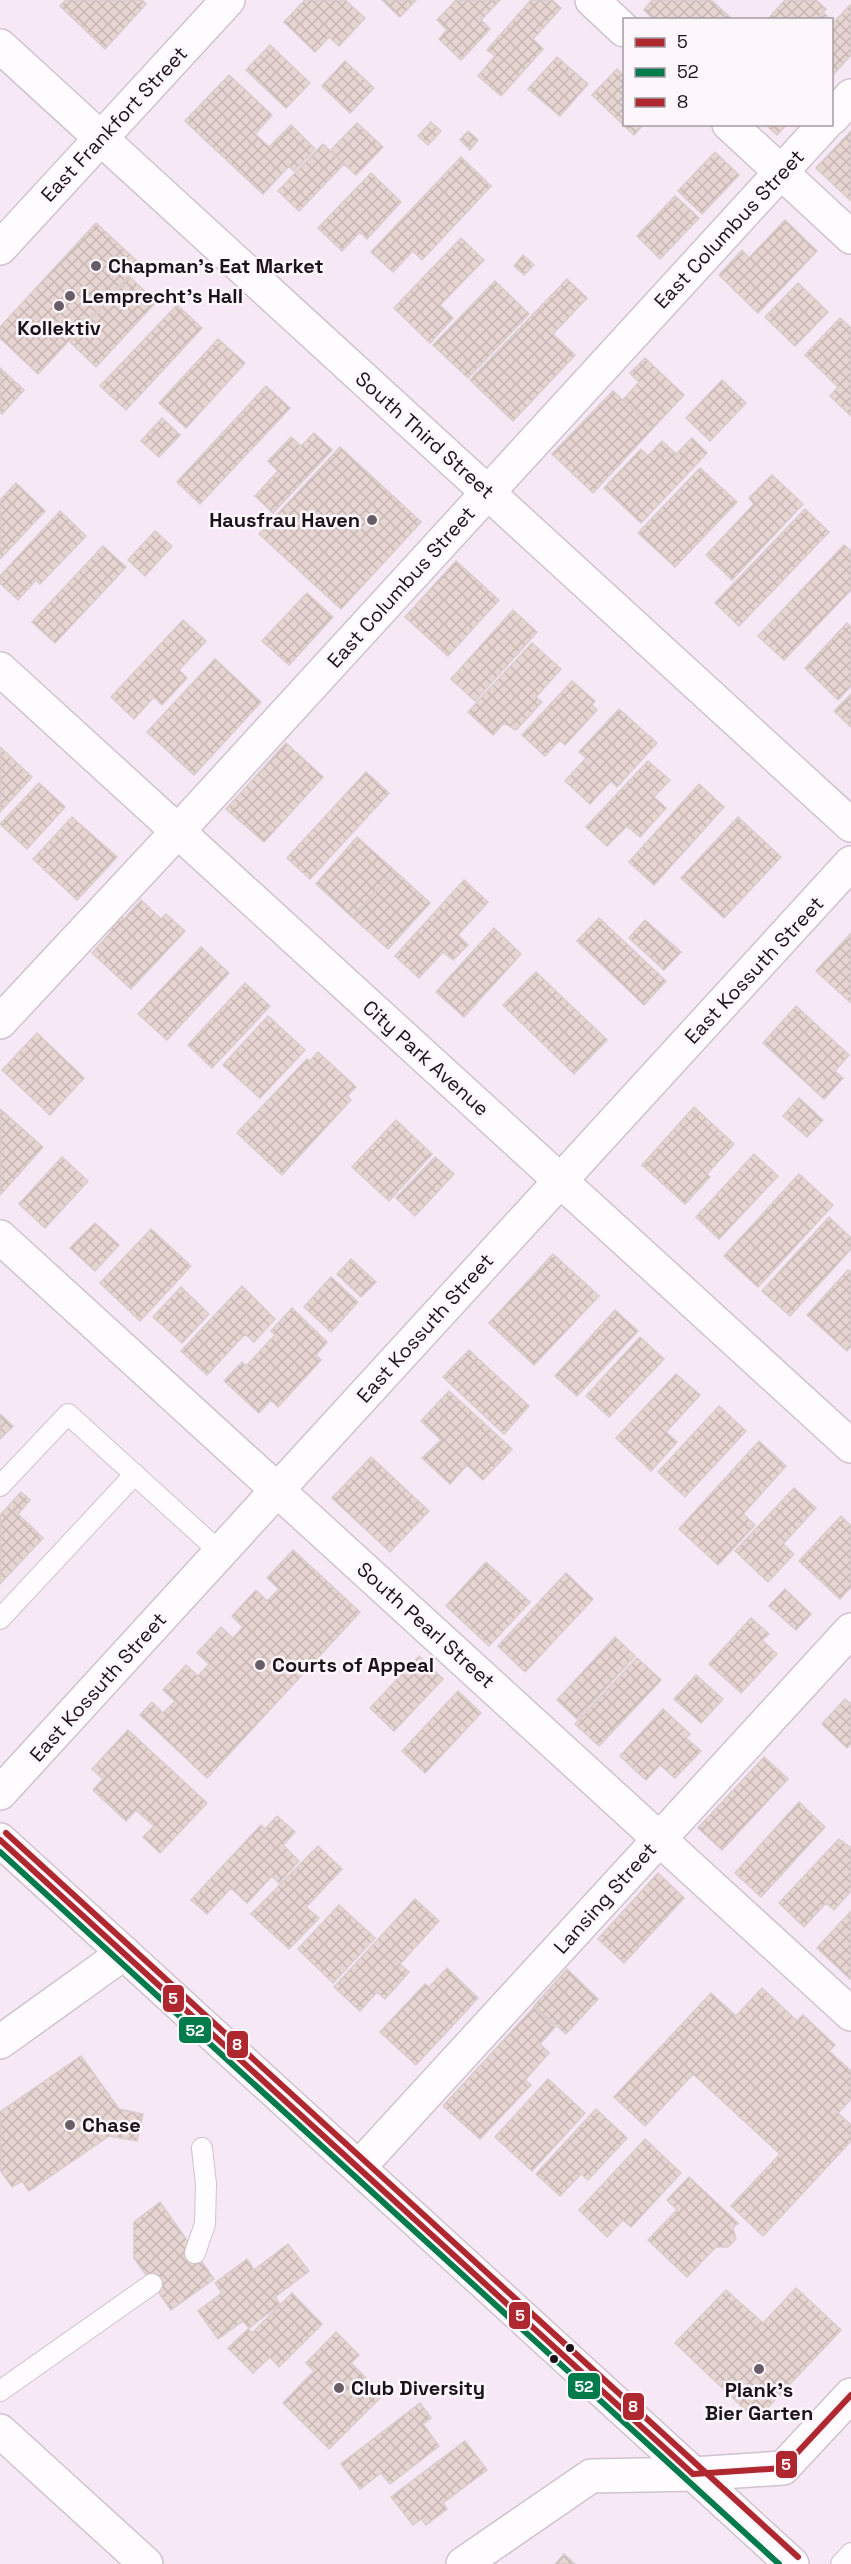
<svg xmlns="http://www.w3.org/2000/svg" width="851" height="2564" font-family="'Space Grotesk',sans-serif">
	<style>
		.building { fill: url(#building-cross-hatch); stroke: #d8cccd; stroke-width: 1.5 }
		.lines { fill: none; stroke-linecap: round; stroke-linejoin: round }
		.lane-casing { stroke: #cfc3ce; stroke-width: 22 }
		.street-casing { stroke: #cfc3ce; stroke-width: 36 }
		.secondary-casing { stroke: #cfc3ce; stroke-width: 36 }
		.primary-casing { stroke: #cfc3ce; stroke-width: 36 }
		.lane { stroke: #fefcfe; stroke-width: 20 }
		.street { stroke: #fefcfe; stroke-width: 33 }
		.secondary { stroke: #fefcfe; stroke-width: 33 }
		.primary { stroke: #fefcfe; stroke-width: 33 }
		.bus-1-casing { stroke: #fdf7fc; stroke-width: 10 }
		.bus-2-casing { stroke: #fdf7fc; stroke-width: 10 }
		.bus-3-casing { stroke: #fdf7fc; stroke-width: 10 }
		.bus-1 { stroke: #af272f; stroke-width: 6 }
		.bus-2 { stroke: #007b4b; stroke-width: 6 }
		.bus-3 { stroke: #af272f; stroke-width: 6 }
		.poi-dot { fill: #685d67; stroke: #fdf7fc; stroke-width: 2 }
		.bus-dot { fill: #1b121a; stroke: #fdf7fc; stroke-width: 2 }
		.labels { text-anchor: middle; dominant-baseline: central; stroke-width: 5; stroke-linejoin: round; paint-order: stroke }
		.street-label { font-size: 20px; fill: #1b121a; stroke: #fdf7fc }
		.poi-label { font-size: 20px; font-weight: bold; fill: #1b121a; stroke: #fdf7fc; text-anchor: start }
		.line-badge { stroke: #fdf7fc; stroke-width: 2 }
		.badge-label { font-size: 16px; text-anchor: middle; font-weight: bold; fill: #fff }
	</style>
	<defs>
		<pattern id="building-cross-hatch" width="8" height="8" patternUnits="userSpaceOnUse" patternTransform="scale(1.5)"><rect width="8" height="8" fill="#e7d5d1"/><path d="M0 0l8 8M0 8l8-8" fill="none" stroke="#c6b6b3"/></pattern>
	</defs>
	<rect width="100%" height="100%" fill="#f7e8f5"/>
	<!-- building -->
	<path class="building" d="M66 0H142L146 4 105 49 60 6Z
		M305 0H345L365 18 339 46 329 37 315 52 284 22Z
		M382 0H416L400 17Z
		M456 0H500L481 20 490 29 461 60 439 39 447 30 437 20Z
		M531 0H552L561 8 533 39 543 49 501 96 478 76 495 56 487 50Z
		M652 0H711L733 20H654L644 10Z
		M785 0H816L826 9 816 20H767Z
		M851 4V55L832 76V20L834 22Z
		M823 12 831 20H816Z
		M270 45 310 83 286 108 246 70Z
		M557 57 588 84 560 116 528 89Z
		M345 61 374 88 350 113 322 86Z
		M617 69 624 76V124H644L634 135 592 95Z
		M229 75 272 115 255 134 269 147 291 125 315 149 294 171 289 166 263 194 185 121Z
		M431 122 441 131 428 145 418 136Z
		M357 123 383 147 356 175 330 151Z
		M765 124H787L777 135Z
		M468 131 478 140 470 150 460 140Z
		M851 131V201L816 168Z
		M323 144 344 164 299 211 278 191Z
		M715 152 739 175 702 214 678 191Z
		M461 157 491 186 422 260 413 251 393 272 371 252Z
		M371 173 401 202 367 239 360 232 342 251 318 228Z
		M675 196 699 218 660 259 637 236Z
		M785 220 817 251 758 313 719 275 742 250 749 258Z
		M96 223 140 264 38 374 0 338V327Z
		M461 238 484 260 440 305 453 318 430 343 394 308Z
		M523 255 534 265 524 275 514 266Z
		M130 277 156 302 96 367 70 342Z
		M567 279 587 298 553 334 575 355 513 421 470 380Z
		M495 281 529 314 468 378 433 345Z
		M798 283 828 312 795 346 765 317Z
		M177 305 202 328 126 410 100 386Z
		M840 318 851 328V416L830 396 838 387 805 355Z
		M218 339 245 363 186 428 159 403Z
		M645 358 684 395 653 428 623 400 639 382 630 373Z
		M0 368 24 390 2 414 0 413Z
		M722 380 746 403 710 441 686 418Z
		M266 386 290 408 200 504 177 482Z
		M613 391 653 428 593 493 552 454Z
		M162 418 180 435 159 457 141 441Z
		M314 433 332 450 273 513 255 496 278 471 268 461 291 437 301 446Z
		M692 438 707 453 641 523 604 488 641 449 648 456 662 441 676 454Z
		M340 447 421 522 341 609 259 534Z
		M700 468 737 502 675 567 638 533Z
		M772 475 803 504 732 580 706 555 754 504 749 498Z
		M16 483 45 511 0 559V500Z
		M805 509 829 532 739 626 715 603Z
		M60 511 86 536 40 584 36 580 18 600 0 583V576Z
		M155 531 172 546 145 576 128 560Z
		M844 545 851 551V590L784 660 758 636Z
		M103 546 126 567 55 643 32 622Z
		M456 561 499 600 448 656 405 617Z
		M307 593 333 617 289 665 262 641Z
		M513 610 537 632 475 701 451 679Z
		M183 620 206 641 179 670 187 678 162 705 154 697 134 719 111 697Z
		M847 623 851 627V686L838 700 805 668Z
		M532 643 561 669 536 697 542 702 516 730 504 723 493 735 468 712Z
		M215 659 261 702 194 775 147 732Z
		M572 681 595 701 592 705 597 710 565 745 560 740 545 756 522 735Z
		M851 694V727L834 711Z
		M619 709 657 743 617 787 611 781 590 804 565 781 586 758 579 752Z
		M286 743 323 777 264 842 226 809Z
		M0 747 32 777 0 812Z
		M648 761 670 780 654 797 666 808 640 837 627 826 607 846 586 827Z
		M366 772 389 793 310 879 287 858Z
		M39 783 65 807 27 849 0 824Z
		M699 784 724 807 654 885 629 862Z
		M72 817 117 857 77 900 33 859Z
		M738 817 781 857 724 918 681 878Z
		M357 837 395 871 352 917 316 884Z
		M395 871 430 903 388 949 352 917Z
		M464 880 488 902 458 935 468 945 453 960 443 952 419 978 395 956Z
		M141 900 161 919 166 914 185 931 131 989 92 953 111 932 109 930 121 916 124 919Z
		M599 918 666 981 644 1005 577 941Z
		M645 920 681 952 664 970 629 938Z
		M494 928 521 954 464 1017 436 992Z
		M851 933V1003L816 971Z
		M201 947 229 973 167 1040 138 1014Z
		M536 972 607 1040 574 1074 503 1005Z
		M245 983 270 1006 212 1068 188 1045Z
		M796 1006 849 1055 835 1071 843 1078 824 1099 763 1043Z
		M268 1016 305 1050 260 1098 223 1065Z
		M37 1033 84 1078 50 1115 2 1070Z
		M318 1052 356 1087 347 1096 351 1100 282 1175 237 1133 307 1059 310 1061Z
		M799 1098 823 1120 807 1137 783 1116Z
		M694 1107 734 1144 707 1174 710 1177 685 1204 642 1165Z
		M0 1109 43 1147 0 1195Z
		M396 1120 432 1154 389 1201 352 1167Z
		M754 1154 778 1176 719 1239 696 1217Z
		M62 1157 88 1181 45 1228 19 1204Z
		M435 1157 454 1174 415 1216 396 1198Z
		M799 1174 833 1205 758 1287 724 1256Z
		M829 1217 851 1238V1249L790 1316 762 1291Z
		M95 1223 119 1245 95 1271 70 1248Z
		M151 1229 191 1266 140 1321 100 1283Z
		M553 1254 599 1296 534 1365 489 1323Z
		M351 1259 376 1282 361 1297 337 1274Z
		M848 1270 851 1272V1346L847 1351 807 1315Z
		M331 1277 358 1302 331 1332 304 1307Z
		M242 1286 275 1319 254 1342 245 1334 207 1375 181 1351Z
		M181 1287 209 1314 182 1343 153 1317Z
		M292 1308 327 1342 316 1355 321 1360 278 1407 271 1400 259 1413 224 1381 242 1362 246 1366 275 1335 271 1331Z
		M615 1310 638 1331 577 1396 555 1376Z
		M640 1337 664 1359 609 1417 586 1396Z
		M469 1350 529 1406 504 1434 443 1377Z
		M676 1374 700 1395 666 1432 677 1442 651 1471 616 1438Z
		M449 1391 512 1449 483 1480 467 1465 450 1484 422 1458 441 1440 421 1421Z
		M719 1406 746 1431 685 1497 658 1472Z
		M0 1414 13 1426 0 1439Z
		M759 1441 786 1466 743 1514 755 1525 718 1565 679 1529Z
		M371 1457 429 1511 390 1552 332 1498Z
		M794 1488 816 1508 783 1544 794 1554 768 1582 735 1551Z
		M21 1492 30 1500 18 1514 43 1538 0 1584V1515Z
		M841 1516 851 1526V1587L840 1599 799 1561Z
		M293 1550 360 1612 207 1778 140 1715 152 1702 163 1713 175 1701 163 1690 186 1665 198 1676 209 1664 197 1653 221 1627 233 1638 243 1627 232 1616 256 1590 267 1601 279 1589 267 1578Z
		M486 1562 530 1602 489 1646 446 1606Z
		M566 1573 593 1599 525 1672 498 1646Z
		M785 1589 811 1614 796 1630 769 1606Z
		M751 1618 769 1634 762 1640 777 1654 741 1693 709 1664Z
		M615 1637 635 1656 577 1719 557 1700Z
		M419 1656 443 1679 394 1731 370 1708Z
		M637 1658 661 1680 599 1746 575 1724Z
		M696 1675 723 1699 701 1723 674 1699Z
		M458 1691 481 1713 425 1773 402 1751Z
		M845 1699 851 1704V1743L847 1748 822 1724Z
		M663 1709 690 1734 686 1738 701 1751 675 1778 660 1765 646 1780 620 1756Z
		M128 1730 207 1803 160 1853 143 1837 154 1826 136 1810 126 1821 93 1790 103 1779 92 1769Z
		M764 1757 788 1779 722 1850 698 1828Z
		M799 1802 825 1827 761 1897 735 1873Z
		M277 1816 295 1832 283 1845 299 1861 279 1883 272 1876 247 1903 231 1888 207 1914 191 1900 261 1825 265 1829Z
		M839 1839 851 1848V1891L834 1910 826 1903 804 1927 779 1903Z
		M318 1846 342 1869 306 1907 319 1918 289 1949 251 1914Z
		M658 1873 684 1898 624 1963 598 1939Z
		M415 1899 439 1921 400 1964 409 1972 385 1999 377 1992 360 2011 334 1987Z
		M339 1905 375 1938 333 1983 298 1949Z
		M851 1911V1979H850L817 1948Z
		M447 1968 478 1998 416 2065 380 2032 425 1984 429 1987Z
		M567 1969 598 1999 566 2034 534 2006Z
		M762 1988 797 2021 803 2015 835 2045 829 2051 851 2071V2099L838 2113 851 2125V2141L763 2236 731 2206 780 2154 693 2074 645 2126 614 2097 711 1993 736 2016Z
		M534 2007 555 2027 540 2044 549 2053 525 2080 531 2085 480 2139 443 2106Z
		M81 2056 119 2109 143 2114 137 2141 109 2136 29 2191 22 2181 12 2187 0 2170V2112Z
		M548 2079 585 2113 532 2171 495 2137Z
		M596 2109 627 2138 588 2180 581 2174 560 2196 536 2174Z
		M645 2139 681 2173 631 2227 623 2220 607 2237 579 2210Z
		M689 2177 738 2223 733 2228 736 2239 728 2247H716L687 2277 648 2240 677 2210 667 2200Z
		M160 2202 214 2279 171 2310 134 2258V2222Z
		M288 2244 309 2271 275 2297 280 2304 249 2328 243 2321 218 2339 198 2311 222 2293 215 2283 247 2259 254 2270Z
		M796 2288 841 2330 756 2420 675 2343 726 2290 763 2323Z
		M292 2293 322 2324 279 2367 270 2357 253 2373 228 2348 248 2329 252 2333Z
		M336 2332 359 2355 351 2363 383 2395 329 2449 283 2403 314 2371 306 2363Z
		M420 2403 431 2418 423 2424 439 2446 390 2484 381 2473 360 2489 341 2464Z
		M465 2441 487 2470 443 2503 447 2509 426 2525 421 2519 413 2525 391 2497Z
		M564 2554 575 2564H555Z"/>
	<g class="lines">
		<!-- lane casing -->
		<g class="lane-casing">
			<path id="lane" d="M0 1486 68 1414 221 1553
				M0 1619 135 1474
				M195 2253 205 2224 206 2184 202 2148
				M0 2391 152 2284
				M841 2564 851 2553"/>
		</g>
		<!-- street casing -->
		<g class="street-casing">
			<path id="street" d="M592 0 624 30
				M832 118 851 96
				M729 124 851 237
				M0 248 228 0
				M0 669 851 1446
				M0 1022 178 831 825 124
				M0 1237 851 2014
				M0 1793 851 863
				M0 2042 124 1953
				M359 2167 851 1630
				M0 2431 146 2564
				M463 2564 591 2476 693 2474"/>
		</g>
		<!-- secondary casing -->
		<g class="secondary-casing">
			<path id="secondary" d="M0 46 851 825
				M693 2474 783 2468 851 2395"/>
		</g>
		<!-- primary casing -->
		<g class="primary-casing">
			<path id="primary" d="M0 1840 792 2564"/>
		</g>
		<!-- lane -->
		<use href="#lane" class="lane"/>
		<!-- street -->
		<use href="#street" class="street"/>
		<!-- secondary -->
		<use href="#secondary" class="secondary"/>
		<!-- primary -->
		<use href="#primary" class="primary"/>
		<!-- bus-1 casing -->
		<g class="bus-1-casing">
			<path id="bus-1" d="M0 1840 693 2474
				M693 2474 783 2468 851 2395"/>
		</g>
		<!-- bus-2 casing -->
		<g class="bus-2-casing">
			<path id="bus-2" d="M0 1852 779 2564"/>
		</g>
		<!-- bus-3 casing -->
		<g class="bus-3-casing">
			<path id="bus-3" d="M6 1833 798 2557"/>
		</g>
		<!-- bus-1 -->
		<use href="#bus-1" class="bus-1"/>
		<!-- bus-2 -->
		<use href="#bus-2" class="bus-2"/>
		<!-- bus-3 -->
		<use href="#bus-3" class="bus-3"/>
	</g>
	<!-- markers -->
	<g class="poi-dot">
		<circle cx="96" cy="266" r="6"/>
		<circle cx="70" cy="296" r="6"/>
		<circle cx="59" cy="306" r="6"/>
		<circle cx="372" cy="520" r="6"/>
		<circle cx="260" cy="1665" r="6"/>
		<circle cx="70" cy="2125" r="6"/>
		<circle cx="759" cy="2369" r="6"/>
		<circle cx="339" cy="2388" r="6"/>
	</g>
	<g class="bus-dot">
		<circle cx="570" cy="2348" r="5"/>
		<circle cx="554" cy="2359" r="5"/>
	</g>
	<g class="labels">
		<!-- street labels -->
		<g class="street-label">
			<text transform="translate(114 124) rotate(-47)">East Frankfort Street</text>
			<text transform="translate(729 229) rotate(-47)">East Columbus Street</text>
			<text transform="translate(425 435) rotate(42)">South Third Street</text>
			<text transform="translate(401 587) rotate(-48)">East Columbus Street</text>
			<text transform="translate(754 970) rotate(-47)">East Kossuth Street</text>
			<text transform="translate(426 1058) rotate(42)">City Park Avenue</text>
			<text transform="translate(425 1328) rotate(-48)">East Kossuth Street</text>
			<text transform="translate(426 1625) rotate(42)">South Pearl Street</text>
			<text transform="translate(98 1687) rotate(-48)">East Kossuth Street</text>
			<text transform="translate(605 1898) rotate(-48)">Lansing Street</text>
		</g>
		<!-- poi labels -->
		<g class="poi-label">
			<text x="108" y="266">Chapman's Eat Market</text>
			<text x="82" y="296">Lemprecht’s Hall</text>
			<text x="59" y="328" text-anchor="middle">Kollektiv</text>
			<text x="360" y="520" text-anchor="end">Hausfrau Haven</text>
			<text x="272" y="1665">Courts of Appeal</text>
			<text x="82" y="2125">Chase</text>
			<text x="351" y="2388">Club Diversity</text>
			<text x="759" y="2390" text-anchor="middle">Plank's<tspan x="759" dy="23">Bier Garten</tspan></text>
		</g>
	</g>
	<g class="line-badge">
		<rect x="162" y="1984" width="23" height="29" rx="6" fill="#af272f"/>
		<rect x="178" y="2016" width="34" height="28" rx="6" fill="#007b4b"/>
		<rect x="226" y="2030" width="23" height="29" rx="6" fill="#af272f"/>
		<rect x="508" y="2301" width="23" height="29" rx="6" fill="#af272f"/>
		<rect x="567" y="2372" width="34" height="28" rx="6" fill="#007b4b"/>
		<rect x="622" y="2392" width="23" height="29" rx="6" fill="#af272f"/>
		<rect x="775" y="2450" width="23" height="29" rx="6" fill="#af272f"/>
	</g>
	<g class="badge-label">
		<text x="173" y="2004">5</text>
		<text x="195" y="2036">52</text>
		<text x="237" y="2050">8</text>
		<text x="520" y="2321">5</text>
		<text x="584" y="2392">52</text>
		<text x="633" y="2412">8</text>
		<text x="786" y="2470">5</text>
	</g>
	<!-- legend -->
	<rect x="623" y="18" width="210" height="108" fill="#fdf7fc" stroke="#a39ba2" stroke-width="1.5"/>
	<rect x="635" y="38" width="30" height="9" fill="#af272f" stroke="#a39ba2" stroke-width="1.5"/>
	<text x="677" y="48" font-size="18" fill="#1b121a">5</text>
	<rect x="635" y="68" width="30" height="9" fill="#007b4b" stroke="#a39ba2" stroke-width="1.5"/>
	<text x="677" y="78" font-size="18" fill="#1b121a">52</text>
	<rect x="635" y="98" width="30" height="9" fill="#af272f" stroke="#a39ba2" stroke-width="1.5"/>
	<text x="677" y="108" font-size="18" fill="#1b121a">8</text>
</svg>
